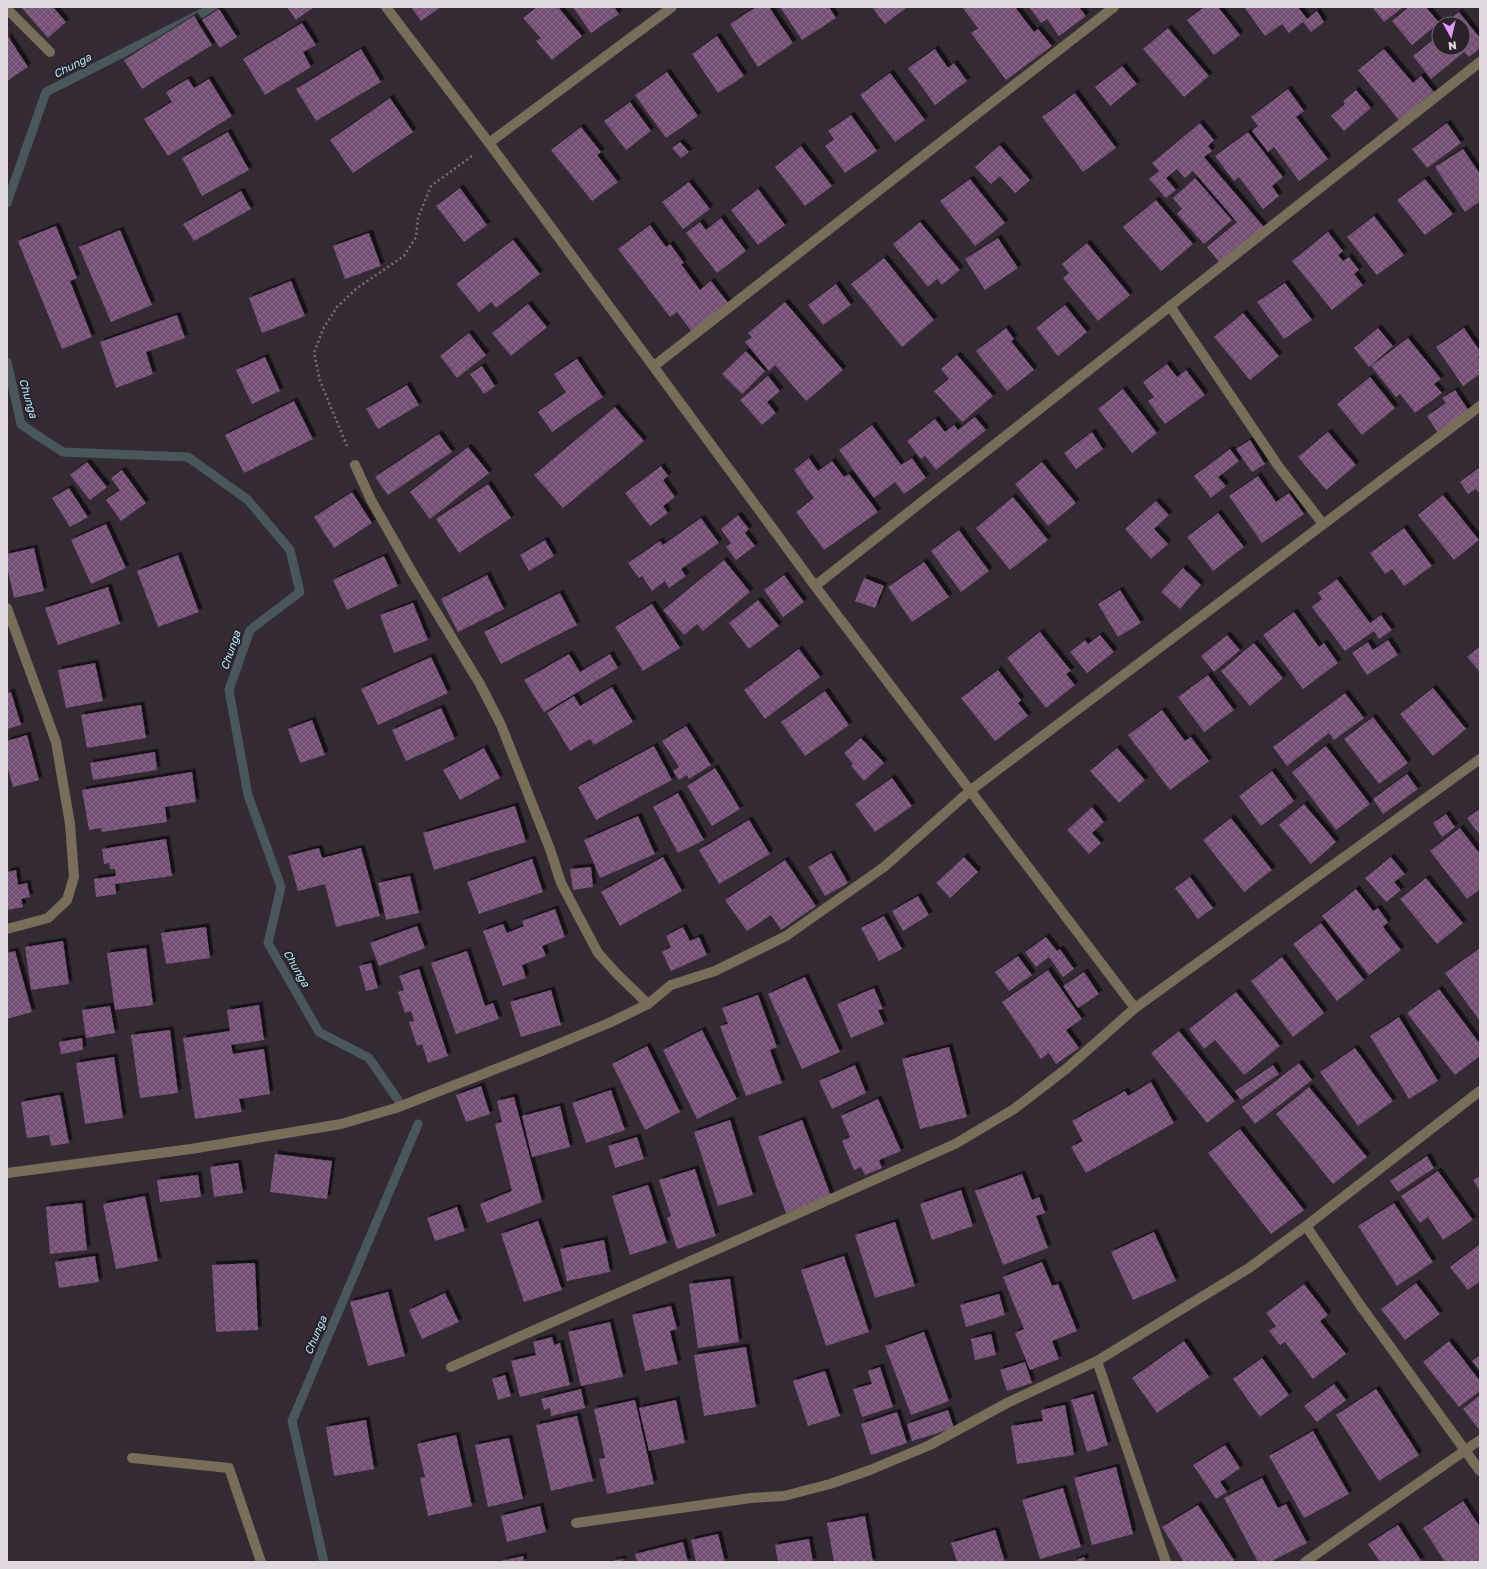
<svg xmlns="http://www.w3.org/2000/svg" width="1487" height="1569" font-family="'Golos Text',sans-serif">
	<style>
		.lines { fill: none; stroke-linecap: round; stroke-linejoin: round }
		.stream { stroke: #49575c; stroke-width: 9 }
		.building { fill: url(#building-cross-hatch); filter: url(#shadow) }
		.path { stroke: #776f77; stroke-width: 2.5; stroke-dasharray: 2 3; stroke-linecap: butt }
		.minor { stroke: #776d59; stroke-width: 10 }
		.labels { text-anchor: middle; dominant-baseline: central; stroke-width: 4; stroke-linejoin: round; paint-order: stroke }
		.water-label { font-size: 11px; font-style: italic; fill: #b3eefb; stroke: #292029 }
	</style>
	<defs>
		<pattern id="building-cross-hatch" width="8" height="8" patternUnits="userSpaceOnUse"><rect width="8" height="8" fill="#744f74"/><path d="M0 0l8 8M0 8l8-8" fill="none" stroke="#876887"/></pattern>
		<filter id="shadow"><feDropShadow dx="3.5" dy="-3.5" stdDeviation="0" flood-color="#0009"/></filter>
	</defs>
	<rect width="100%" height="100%" fill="#332a33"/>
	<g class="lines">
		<!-- stream -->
		<path class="stream" d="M7 203 46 92 214 7
			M7 362 21 424 41 438 63 452 188 457 248 500 290 550 300 592 250 630 229 690 248 795 281 887 268 943 319 1032 369 1058 398 1100
			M324 1562 292 1421 418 1124"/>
	</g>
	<!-- building -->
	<path class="building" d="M21 7H53L66 22 48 38Z
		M287 7H314L296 20Z
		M411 7H441L421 21Z
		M537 7H558L582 36 552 60 536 41 541 38 523 18Z
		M573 7H614L619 14 591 33Z
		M756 7H769L793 43 758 67 730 24Z
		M780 7H829L836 18 802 40Z
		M872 7H907L885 24Z
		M962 7H1015L1034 32 1038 29 1052 46 1006 80 971 33 978 28Z
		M1029 7H1079L1086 16 1059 36 1047 19 1041 23Z
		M1204 7H1218L1240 35 1214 55 1187 20Z
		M1244 7H1298L1307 19 1317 11 1324 22 1311 32 1303 22 1289 33 1282 24 1265 36Z
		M1372 7H1403L1384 22Z
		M1409 7H1426L1439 23 1412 45 1392 21Z
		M219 9 237 37 220 48 202 20Z
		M1459 12 1480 38V48L1469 57 1464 52 1431 79 1413 56 1439 35V48H1463V24H1445Z
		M194 16 212 45 142 89 124 60Z
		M302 23 316 45 303 52 311 67 265 95 243 59Z
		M1168 28 1209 76 1184 97 1143 49Z
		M7 35 28 67 7 81Z
		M717 36 744 76 718 93 692 54Z
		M361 49 381 82 316 121 296 89Z
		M935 49 948 68 954 63 967 81 935 105 908 68Z
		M1384 49 1413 83 1421 76 1434 92 1399 120 1358 70Z
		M1122 66 1137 84 1110 106 1095 87Z
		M667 72 698 116 666 138 635 95Z
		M890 73 925 120 895 142 860 95Z
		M188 79 194 88 209 79 232 116 168 156 144 119 172 102 166 92Z
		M1288 89 1304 111 1296 117 1328 159 1299 181 1274 147 1268 152 1252 131 1258 126 1251 117Z
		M1356 90 1371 108 1344 131 1331 116 1345 104 1343 101Z
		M1075 93 1116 148 1083 172 1042 117Z
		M390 98 413 132 353 173 330 140Z
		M630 102 651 131 626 150 604 121Z
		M851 115 877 151 845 173 825 146 834 139 828 131Z
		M1200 123 1214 140 1208 146 1212 151 1204 157 1264 227 1220 263 1207 247 1237 222 1193 171 1185 178 1177 169 1166 178 1176 190 1166 198 1149 179 1159 171 1152 163Z
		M1447 123 1461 143 1427 168 1412 149Z
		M581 127 601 152 597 155 618 182 592 201 551 150Z
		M228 132 249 170 202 196 182 158Z
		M1248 132 1283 177 1272 186 1279 196 1263 209 1239 177 1234 181 1215 156Z
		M680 142 689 152 681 158 672 148Z
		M1000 145 1030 180 1015 193 1000 176 991 184 975 167Z
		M801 146 832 186 805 206 775 167Z
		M1463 149 1480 174V201L1465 212 1435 167Z
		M1195 178 1232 220 1204 244 1177 214 1182 209 1173 198Z
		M970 179 1005 223 975 246 940 201Z
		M1425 179 1453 214 1425 235 1397 200Z
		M689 182 710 209 683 229 662 202Z
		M460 188 487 225 464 242 436 206Z
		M758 189 785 225 758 245 731 210Z
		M241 191 251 209 194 241 183 224Z
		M1156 200 1193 244 1161 271 1123 227Z
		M1374 216 1404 255 1377 275 1347 237Z
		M721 218 746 251 717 273 686 233 700 222 706 230Z
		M920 222 960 270 942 285 937 279 928 287 893 244Z
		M650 225 666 247 670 244 684 263 681 264 700 290 711 281 729 304 692 332 677 312 670 317 618 249Z
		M56 226 77 278 70 281 92 337 62 349 18 241Z
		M120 230 152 305 111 322 79 247Z
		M1328 232 1343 251 1338 255 1343 261 1349 257 1359 270 1354 274 1363 285 1332 310 1292 261Z
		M369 233 381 266 345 279 333 246Z
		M998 238 1018 268 985 290 965 259Z
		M513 240 540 274 496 308 491 302 479 312 456 284Z
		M1087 243 1130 295 1098 321 1063 278 1069 273 1062 264Z
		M884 258 934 320 902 347 851 284Z
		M291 281 305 316 262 333 249 298Z
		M1285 283 1312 320 1284 339 1257 302Z
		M836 284 851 305 823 325 808 305Z
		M785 302 843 370 806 401 775 365 769 371 745 342 752 337 748 333Z
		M528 304 547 327 511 356 492 333Z
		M1065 305 1087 332 1058 356 1036 328Z
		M1243 313 1279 356 1250 380 1214 337Z
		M177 315 185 338 146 352 153 374 116 388 100 342Z
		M1006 328 1014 339 1011 341 1034 370 1007 391 976 351Z
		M1378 328 1393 346 1369 367 1354 348Z
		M1464 328 1480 351V356L1478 357 1480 361V374L1463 386 1436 347Z
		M469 333 486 355 457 378 440 356Z
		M1408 338 1441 379 1434 384 1442 393 1415 413 1400 394 1396 397 1371 366Z
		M746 351 765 371 742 394 722 374Z
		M957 355 993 396 962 422 934 391 949 379 941 369Z
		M265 357 280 391 252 404 236 370Z
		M577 359 603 397 552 432 538 412 566 392 554 374Z
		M1167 364 1177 377 1186 370 1205 395 1165 424 1148 401 1154 397 1143 382Z
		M482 366 495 386 484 394 470 374Z
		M768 376 780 391 767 402 776 413 762 425 740 400Z
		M1370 377 1395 408 1362 435 1337 404Z
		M407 385 419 405 378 429 366 409Z
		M1123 389 1157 433 1132 453 1098 409Z
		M1455 390 1469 411 1438 433 1427 416 1446 403 1442 398Z
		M294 401 313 439 244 473 225 435Z
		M615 407 644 441 563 508 534 475Z
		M975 417 986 430 936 470 925 456 921 459 907 441 935 419 945 432 954 425 958 430Z
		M872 425 901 465 912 458 926 478 904 494 895 482 874 498 839 450Z
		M1092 432 1103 449 1076 469 1064 453Z
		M1328 432 1356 465 1326 490 1298 457Z
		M439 434 452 452 388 495 375 477Z
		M1250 440 1265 464 1252 472 1236 449Z
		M468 447 489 473 430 519 410 492Z
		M1230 449 1239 461 1218 477 1226 486 1211 498 1194 476Z
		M809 458 818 471 832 461 844 477 849 474 878 512 824 550 796 512 814 498 794 470Z
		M87 462 107 487 90 500 70 475Z
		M1042 462 1076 503 1048 526 1015 484Z
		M661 466 668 476 663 480 675 497 663 506 668 513 650 526 625 493Z
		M1480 467V494L1476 489 1468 494 1460 482Z
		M122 470 146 503 121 521 106 500 120 490 111 478Z
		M1258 476 1276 502 1289 493 1304 514 1262 543 1229 496Z
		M488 484 511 518 459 553 436 519Z
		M69 488 88 517 70 527 52 498Z
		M352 492 372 523 334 548 314 517Z
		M1443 495 1479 540 1454 560 1418 515Z
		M1013 497 1048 540 1010 570 976 528Z
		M1156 501 1169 515 1154 529 1168 544 1151 559 1125 529Z
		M1218 513 1244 547 1213 571 1187 537Z
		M738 515 749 529 745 533 755 546 736 560 726 547 731 543 721 529Z
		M701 518 719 543 681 569 686 576 669 588 665 581 652 591 642 576 639 578 628 563 660 541 663 545Z
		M106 524 126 568 91 584 71 540Z
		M1404 528 1432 566 1404 586 1392 569 1385 574 1370 553Z
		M959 530 989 571 961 592 931 551Z
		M545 540 554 556 529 571 520 555Z
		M34 548 44 591 14 598 7 567V554Z
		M178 555 199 612 158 627 137 571Z
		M384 556 398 586 347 610 333 580Z
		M724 560 750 592 703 631 697 624 684 635 663 610Z
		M924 562 949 597 912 622 888 587Z
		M1183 568 1201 585 1180 609 1161 592Z
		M487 575 504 609 458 632 441 599Z
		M784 575 804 602 783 617 764 590Z
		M864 578 884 586 875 608 855 601Z
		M1337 579 1370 623 1381 615 1392 630 1379 639 1374 631 1345 651 1312 607 1322 599 1318 593Z
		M108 587 120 624 58 645 45 608Z
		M1120 590 1141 623 1118 637 1098 604Z
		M560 593 577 625 501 664 484 632Z
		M758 600 779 626 749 649 729 623Z
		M413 603 428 640 394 653 380 615Z
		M652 604 680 648 643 671 615 627Z
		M1294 612 1319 647 1324 643 1338 663 1303 689 1263 635Z
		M1040 632 1071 671 1066 674 1075 685 1046 708 1007 658Z
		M1100 635 1114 652 1087 673 1070 652 1085 640 1088 644Z
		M1227 635 1240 650 1214 672 1201 656Z
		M1388 640 1398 655 1367 675 1352 653 1368 642 1373 650Z
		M1254 643 1283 678 1250 706 1221 671Z
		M1480 646V672L1467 657Z
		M799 649 820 677 765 719 744 690Z
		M569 654 580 672 610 654 618 668 544 712 524 680Z
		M431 657 448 693 378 725 361 689Z
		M95 663 103 701 66 708 58 670Z
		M998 670 1021 700 1018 703 1028 716 995 741 961 698Z
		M1208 675 1234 710 1204 732 1178 697Z
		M612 687 633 722 594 745 590 739 570 751 547 713 574 696 580 706Z
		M1433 688 1466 729 1433 756 1400 714Z
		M825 691 849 725 805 756 781 722Z
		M11 692 21 725 7 729V693Z
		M1345 693 1364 718 1334 740 1329 733 1287 766 1273 747Z
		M141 705 146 738 87 748 81 715Z
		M441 708 455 739 406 761 392 730Z
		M1162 710 1185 741 1191 737 1209 761 1170 790 1128 735Z
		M1373 717 1408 763 1379 784 1344 739Z
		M312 720 325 755 300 763 288 729Z
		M686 726 711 765 689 779 687 775 679 780 673 771 679 767 662 741Z
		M27 735 39 780 13 787 7 766V741Z
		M861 738 884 763 864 781 851 766 853 764 844 753Z
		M654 746 672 780 596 820 578 787Z
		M1326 746 1370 804 1336 830 1292 772Z
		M484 748 500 778 460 800 443 770Z
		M1117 748 1145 780 1119 803 1090 771Z
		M155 752 157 770 93 780 90 763Z
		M715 768 740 809 712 826 687 786Z
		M1272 771 1294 801 1261 826 1239 796Z
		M192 772 196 802 165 807 167 822 102 832 101 828 89 830 82 790Z
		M1407 774 1418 789 1383 814 1373 799Z
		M892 778 912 806 875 832 855 804Z
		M678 793 704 840 678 853 653 807Z
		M1304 804 1336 842 1311 864 1279 825Z
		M515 806 526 842 434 870 423 833Z
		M1092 807 1104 822 1092 833 1101 843 1089 854 1067 830Z
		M1480 809V834H1479L1467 818Z
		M1446 814 1455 827 1442 837 1433 823Z
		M638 816 655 854 600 878 584 840Z
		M1231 818 1272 870 1244 892 1203 840Z
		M749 820 770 854 719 884 699 850Z
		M1460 828 1480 854V889L1467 899 1430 851Z
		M166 839 172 876 115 884 116 894 96 897 94 879 116 876 115 869H110L109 863 104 864 102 849Z
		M319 848 322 858 361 848 380 916 336 927 325 884 298 891 288 856Z
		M831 853 848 883 825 896 808 867Z
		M663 857 682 891 620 926 601 892Z
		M964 857 978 872 950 898 936 883Z
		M1391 857 1405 874 1394 882 1401 890 1386 902 1365 878Z
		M532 859 543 892 479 914 467 882Z
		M785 860 816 906 781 930 771 915 747 931 725 900Z
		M591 867 593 887 573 890 570 869Z
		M16 870 18 885 27 883 30 897 21 899 23 907 7 910V872Z
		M410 876 419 913 386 920 378 883Z
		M1190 877 1213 908 1198 919 1175 888Z
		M1426 878 1463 923 1437 944 1400 899Z
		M1356 889 1373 911 1378 908 1388 922 1383 927 1401 950 1369 975 1322 916Z
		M918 896 929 915 903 931 892 911Z
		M555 909 565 937 542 946 546 956 522 965 526 978 503 986 483 931 503 924 507 933 524 926 522 921Z
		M884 916 902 949 879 961 861 928Z
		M1321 923 1364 980 1337 1001 1293 944Z
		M417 926 425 948 379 966 370 943Z
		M206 927 210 958 166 964 161 933Z
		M683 927 690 941 699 937 707 955 671 971 662 952 671 947 666 936Z
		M1046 937 1057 951 1060 949 1074 969 1063 977 1049 957 1036 967 1025 952Z
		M63 941 69 984 31 990 25 947Z
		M146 948 153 1005 115 1010 107 953Z
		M1480 948V1021L1445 973Z
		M15 951 32 1012 7 1019V953Z
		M467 951 485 1006 493 1003 499 1019 456 1034 431 963Z
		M1018 956 1032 975 1009 991 995 972Z
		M1282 957 1324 1013 1293 1037 1251 981Z
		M371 963 378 988 366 991 359 966Z
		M419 969 448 1056 428 1063 422 1044 417 1046 409 1022 414 1021 411 1011 405 1013 398 992 404 990 399 976Z
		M1048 970 1082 1019 1066 1030 1079 1048 1056 1064 1049 1053 1041 1059 1002 1002Z
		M1084 972 1099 994 1078 1008 1063 986Z
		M805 977 840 1052 802 1069 768 994Z
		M874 988 883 1009 878 1010 884 1024 851 1038 837 1004Z
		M1439 989 1480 1044V1056L1455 1075 1407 1013Z
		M551 990 561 1025 521 1037 510 1002Z
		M1236 992 1280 1046 1244 1075 1215 1040 1204 1049 1189 1029Z
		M758 995 777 1047 770 1050 782 1083 746 1096 720 1026 728 1024 722 1008Z
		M259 1005 264 1040 231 1045 233 1054 264 1049 270 1094 239 1099 242 1112 195 1119 183 1038 230 1031 227 1010Z
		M110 1006 115 1033 86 1038 82 1010Z
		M1399 1017 1438 1081 1409 1099 1370 1036Z
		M170 1030 178 1093 140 1098 131 1035Z
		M702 1030 737 1099 697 1119 663 1050Z
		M1179 1031 1235 1101 1207 1123 1151 1053Z
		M82 1038 83 1050 61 1054 59 1042Z
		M647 1046 680 1112 645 1130 612 1064Z
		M949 1047 967 1117 920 1129 902 1059Z
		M1355 1048 1393 1101 1358 1126 1320 1072Z
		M114 1057 123 1118 85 1124 76 1063Z
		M1299 1063 1312 1080 1255 1124 1242 1107Z
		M855 1065 866 1093 832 1109 819 1081Z
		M1273 1065 1279 1074 1241 1100 1235 1091Z
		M1151 1082 1174 1123 1086 1173 1071 1147 1083 1141 1072 1121 1125 1091 1128 1096Z
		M481 1086 490 1114 466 1122 456 1095Z
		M1309 1087 1367 1157 1333 1184 1276 1114Z
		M611 1090 625 1130 586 1143 572 1103Z
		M60 1095 69 1143 51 1146 49 1135 27 1138 21 1102Z
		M514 1097 542 1202 487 1223 480 1204 512 1191 495 1124 502 1122 497 1101Z
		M878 1099 901 1151 879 1160 882 1168 865 1175 861 1167 854 1170 842 1141 850 1137 841 1116Z
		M560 1106 570 1147 532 1157 522 1116Z
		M730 1120 753 1195 718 1206 694 1132Z
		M802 1120 831 1196 786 1213 758 1137Z
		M1240 1129 1304 1210 1271 1234 1208 1153Z
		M637 1137 644 1159 615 1168 608 1146Z
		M275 1154 332 1161 327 1199 270 1192Z
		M1427 1156 1434 1168 1398 1192 1390 1181Z
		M238 1163 243 1193 214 1197 210 1167Z
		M695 1169 716 1236 677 1249 667 1218 671 1216 659 1180Z
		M1438 1171 1473 1220 1443 1240 1428 1217 1420 1223 1401 1196Z
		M1022 1174 1032 1200 1039 1197 1045 1213 1036 1216 1048 1248 1003 1265 975 1191Z
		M198 1175 201 1197 160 1202 157 1180Z
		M1480 1176V1191L1473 1180Z
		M648 1185 667 1243 630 1255 612 1196Z
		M961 1190 973 1226 932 1240 920 1204Z
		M145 1196 158 1261 116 1269 103 1204Z
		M82 1203 87 1250 50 1254 46 1207Z
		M1394 1203 1433 1262 1397 1286 1358 1226Z
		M457 1207 465 1231 435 1241 427 1218Z
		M538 1221 562 1290 524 1302 501 1234Z
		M895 1222 915 1286 875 1298 855 1235Z
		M1154 1232 1176 1281 1133 1300 1111 1252Z
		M604 1240 610 1272 567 1281 560 1249Z
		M1480 1244V1281L1468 1290 1450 1267Z
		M95 1256 99 1282 59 1288 55 1262Z
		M844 1256 869 1332 826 1346 801 1270Z
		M1042 1262 1052 1286 1058 1284 1077 1331 1052 1341 1059 1359 1030 1370 1015 1333 1024 1329 1003 1277Z
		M255 1263 258 1330 216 1332 212 1265Z
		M730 1279 739 1342 698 1348 689 1284Z
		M1416 1283 1440 1314 1405 1340 1381 1309Z
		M1304 1284 1328 1315 1320 1321 1346 1354 1313 1379 1285 1342 1280 1345 1269 1331 1276 1326 1266 1313Z
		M388 1292 405 1356 368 1366 350 1302Z
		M445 1293 459 1322 422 1339 409 1310Z
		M999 1294 1005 1315 966 1327 960 1305Z
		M671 1306 677 1329 670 1331 678 1364 645 1371 632 1315Z
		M610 1322 623 1377 581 1386 568 1332Z
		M924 1332 949 1401 911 1415 885 1346Z
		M991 1334 996 1355 975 1360 971 1339Z
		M552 1337 554 1345 560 1343 570 1385 520 1397 511 1361 536 1355 533 1342Z
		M1184 1341 1209 1377 1157 1413 1132 1378Z
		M1449 1341 1480 1381V1391L1459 1407 1423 1362Z
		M746 1347 756 1407 704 1416 694 1355Z
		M1480 1355V1371L1472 1361Z
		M1262 1358 1289 1395 1260 1417 1233 1379Z
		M1025 1362 1032 1383 1007 1391 1000 1370Z
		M880 1367 893 1407 862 1417 853 1389 872 1384 868 1371Z
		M825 1371 840 1416 808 1426 793 1381Z
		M505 1375 511 1396 498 1400 492 1379Z
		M1334 1384 1346 1400 1317 1422 1304 1406Z
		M581 1389 585 1408 551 1416 550 1408 544 1410 541 1399Z
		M1376 1389 1419 1455 1379 1481 1336 1415Z
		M1093 1394 1108 1445 1087 1452 1071 1400Z
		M1480 1395V1431L1463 1409Z
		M635 1400 654 1484 607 1494 599 1459 605 1458 594 1409Z
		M676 1400 685 1443 649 1451 639 1408Z
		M1065 1405 1074 1455 1017 1464 1011 1426 1043 1421 1041 1410Z
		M948 1410 954 1428 912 1441 907 1424Z
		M897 1412 907 1443 871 1455 861 1424Z
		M577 1416 593 1481 551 1491 536 1425Z
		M366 1420 374 1469 334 1476 326 1427Z
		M1313 1431 1349 1494 1304 1518 1269 1456Z
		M456 1435 472 1506 428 1516 420 1478 425 1477 417 1444Z
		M509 1438 523 1499 488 1507 475 1445Z
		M1225 1445 1240 1468 1220 1482 1227 1492 1216 1499 1193 1465Z
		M1116 1467 1133 1534 1092 1545 1074 1478Z
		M1262 1478 1278 1508 1286 1504 1307 1543 1270 1562H1258L1224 1498Z
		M1063 1488 1081 1547 1040 1559 1022 1500Z
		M1463 1501 1480 1527V1562H1445L1423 1528Z
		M1198 1505 1234 1560 1231 1562H1184L1162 1527Z
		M540 1506 546 1532 507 1542 501 1516Z
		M865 1516 873 1562H834L827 1523Z
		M1398 1525 1422 1562H1380L1368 1544Z
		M995 1530 1005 1562H957L951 1543Z
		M718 1534 725 1562H696L691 1540Z
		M809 1539 813 1562H778L775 1545Z
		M683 1542 688 1562H637L635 1554Z
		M523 1556 524 1562H501V1561Z
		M1084 1557 1086 1562H1072Z
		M623 1559V1562H612V1561Z"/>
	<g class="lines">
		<!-- path -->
		<path class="path" d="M347 446 320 381 314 353 323 329 337 307 357 288 404 256 416 237 418 218 431 186 472 156"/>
		<!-- minor -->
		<path class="minor" d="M386 7 489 143 815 586 1135 1008
			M7 9 50 52
			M489 143 672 7
			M1170 306 1279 467 1323 524
			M654 366 1114 7
			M355 465 371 500 412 572 480 684 501 725 550 849 561 883 598 953 618 975 648 1004 671 985 715 971 786 936 884 867 971 790 1480 406
			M815 586 1480 62
			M7 608 56 742 70 824 74 877 67 900 48 918 7 929
			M7 1173 191 1149 341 1124 396 1108 539 1052 609 1023 648 1004
			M1306 1226 1360 1305 1480 1471
			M1097 1361 1166 1562
			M451 1367 955 1144 1014 1109 1066 1069 1135 1008 1480 759
			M132 1458 229 1468 261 1562
			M576 1523 751 1498 784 1496 830 1484 870 1470 930 1445 1007 1403 1097 1361 1249 1268 1306 1226 1480 1091
			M1305 1562 1480 1440"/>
	</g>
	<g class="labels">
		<!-- water labels -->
		<g class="water-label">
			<text transform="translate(72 65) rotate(-27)">Chunga</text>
			<text transform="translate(29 398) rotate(74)">Chunga</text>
			<text transform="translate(230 650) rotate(-71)">Chunga</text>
			<text transform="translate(297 968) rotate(60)">Chunga</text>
			<text transform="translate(315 1335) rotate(-67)">Chunga</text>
		</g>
	</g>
	<!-- border -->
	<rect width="1487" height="1569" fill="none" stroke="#dfd9df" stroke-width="16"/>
	<!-- north arrow -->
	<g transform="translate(1451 36) rotate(172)"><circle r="19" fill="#292029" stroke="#726a72"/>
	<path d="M0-3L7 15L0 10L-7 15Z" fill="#dc99f5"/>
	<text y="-6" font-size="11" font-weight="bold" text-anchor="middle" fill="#dfd9df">N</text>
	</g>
</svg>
